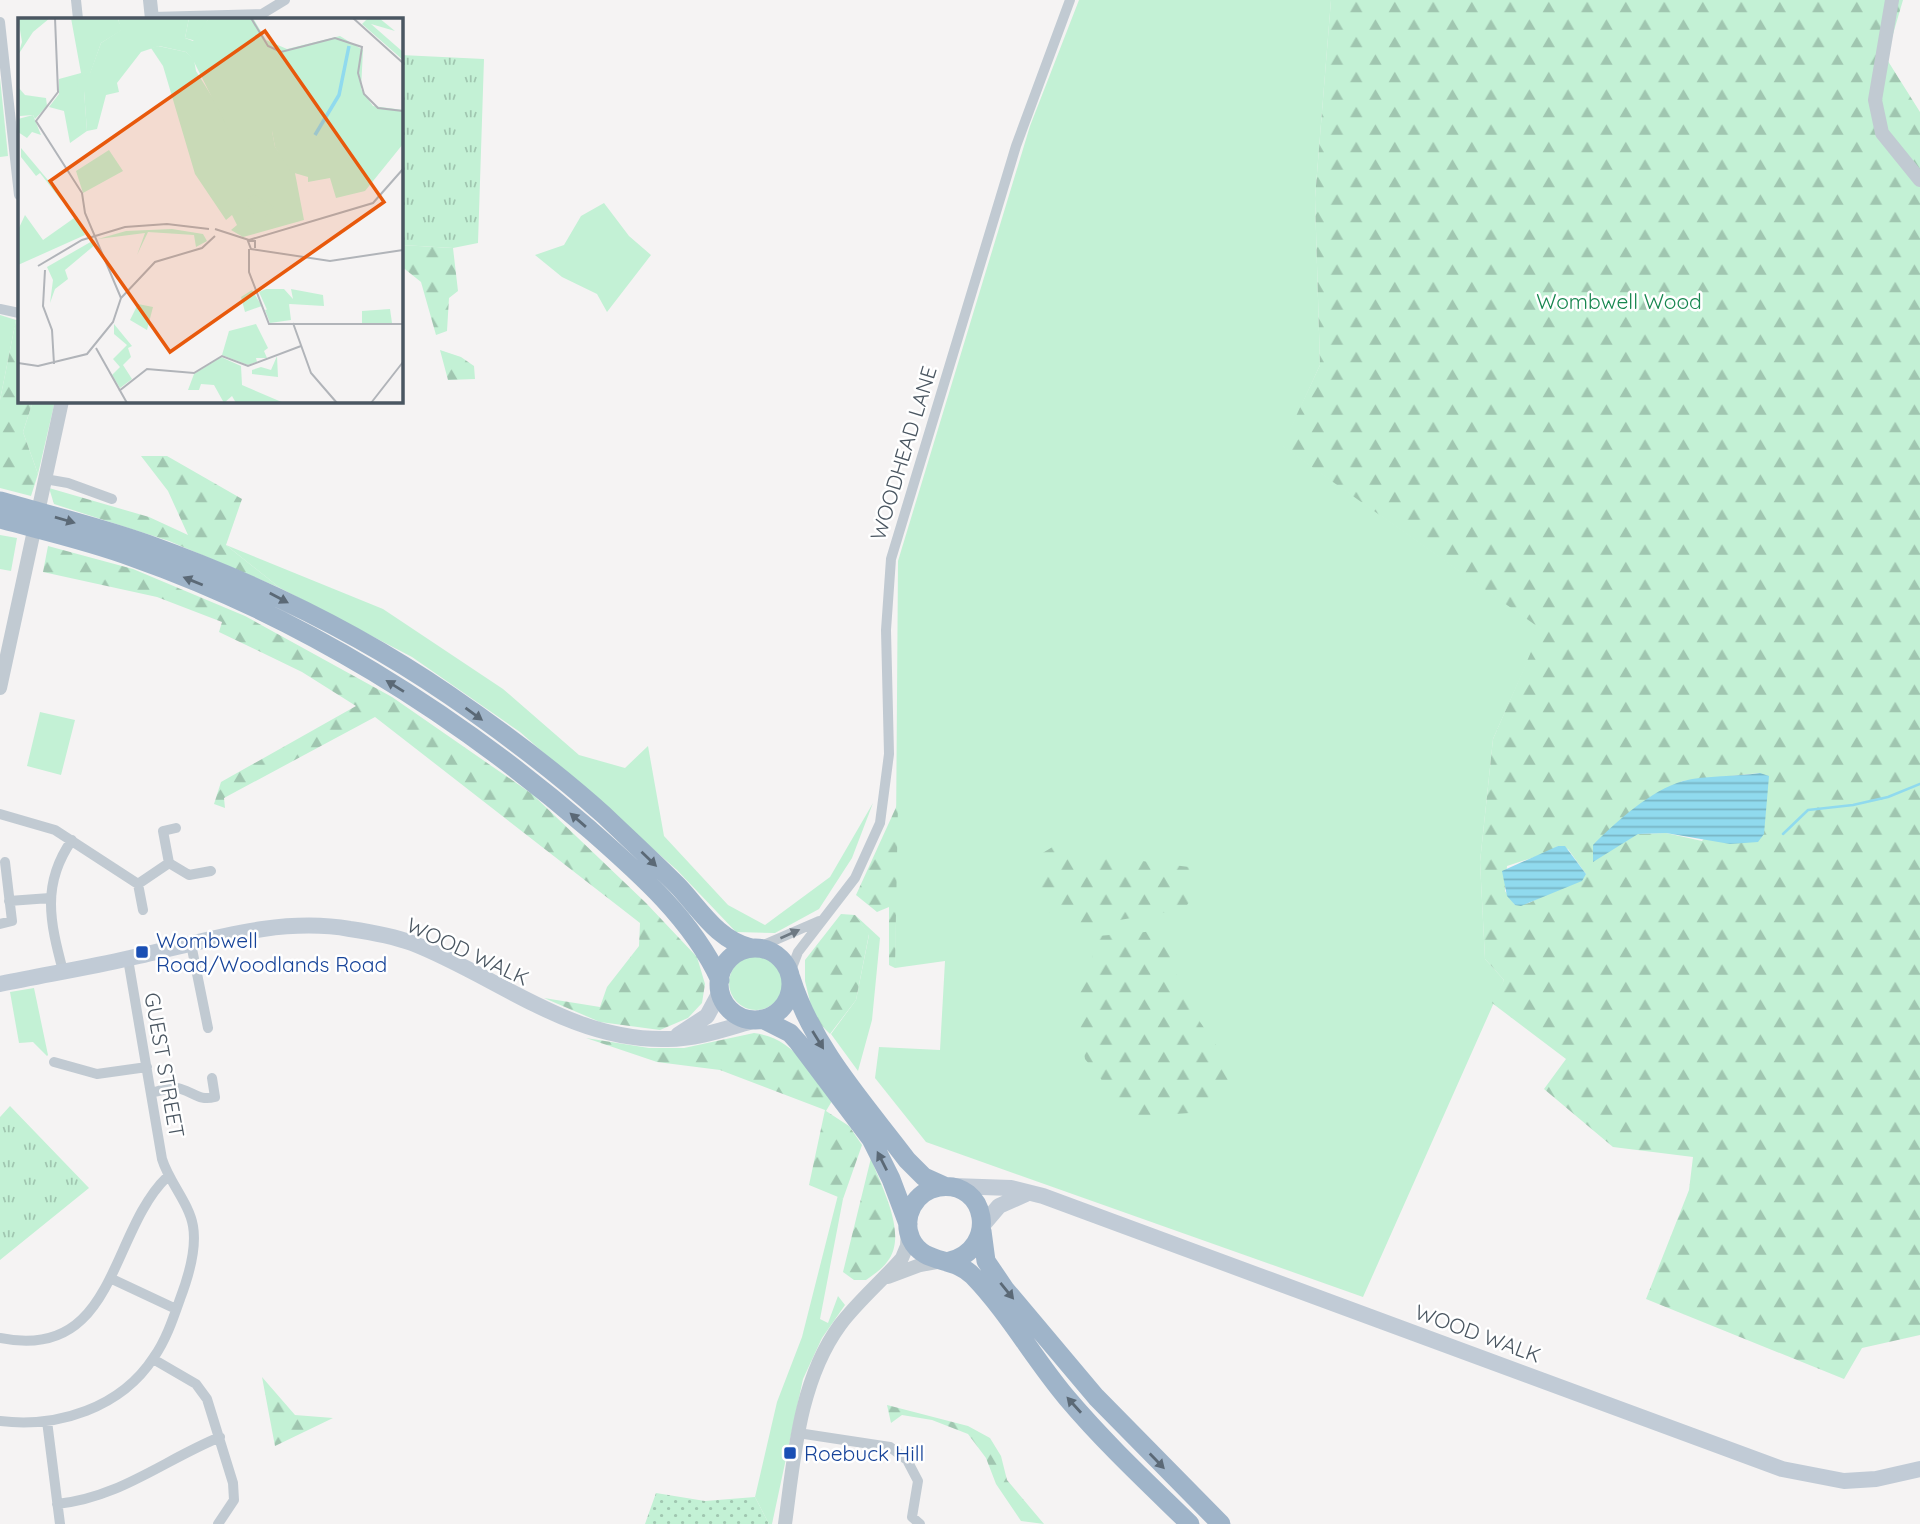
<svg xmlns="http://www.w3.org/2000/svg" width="1920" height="1524" font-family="Quicksand,sans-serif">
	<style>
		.grass { fill: #c3f1d5 }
		.forest { fill: url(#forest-firs); fill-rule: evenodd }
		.park { fill: url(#park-tufts) }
		.garden { fill: url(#garden-dots) }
		.water { fill: url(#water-rules) }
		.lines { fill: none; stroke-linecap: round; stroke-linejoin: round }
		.stream { stroke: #90daee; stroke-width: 2.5 }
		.minor { stroke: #c1cad2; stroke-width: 10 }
		.tertiary { stroke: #c1cad2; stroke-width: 14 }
		.secondary { stroke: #c1cbd6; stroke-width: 16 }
		.trunk { stroke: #9fb4c9; stroke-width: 19 }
		.oneway { fill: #5b6976 }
		.oneway2 { fill: #6e7983 }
		.transit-dot { fill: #1a4fb4; stroke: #fff; stroke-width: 2.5 }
		.labels { text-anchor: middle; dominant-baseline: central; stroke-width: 5; stroke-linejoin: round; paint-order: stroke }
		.park-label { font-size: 21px; fill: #17864f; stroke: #fff }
		.street-label { font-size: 21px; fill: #4a5661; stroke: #fff }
		.transit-label { font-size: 21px; fill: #164399; stroke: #fff; text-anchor: start }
		.inset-river { fill: none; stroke: #90daee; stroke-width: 3.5 }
		.inset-road { fill: none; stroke: #b1b4b9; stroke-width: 2 }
		.view { fill: #e8590c; fill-opacity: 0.15; stroke: #e8590c; stroke-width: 3.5 }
		.inset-edge { fill: none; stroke: #4a5661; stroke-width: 3.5 }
	</style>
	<defs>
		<pattern id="forest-firs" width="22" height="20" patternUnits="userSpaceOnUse" patternTransform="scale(1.75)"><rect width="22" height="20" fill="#c3f1d5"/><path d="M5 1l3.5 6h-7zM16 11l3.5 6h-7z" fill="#a0c6b0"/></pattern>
		<pattern id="park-tufts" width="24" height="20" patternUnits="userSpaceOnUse" patternTransform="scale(1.75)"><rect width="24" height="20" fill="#c3f1d5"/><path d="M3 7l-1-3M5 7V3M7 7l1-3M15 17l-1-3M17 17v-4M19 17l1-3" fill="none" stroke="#a0c6b0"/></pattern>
		<pattern id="garden-dots" width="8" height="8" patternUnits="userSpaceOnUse" patternTransform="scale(1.75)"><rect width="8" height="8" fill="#c3f1d5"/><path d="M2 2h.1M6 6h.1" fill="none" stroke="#a0c6b0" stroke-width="1.8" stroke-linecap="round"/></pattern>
		<pattern id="water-rules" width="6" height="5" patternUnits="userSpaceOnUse" patternTransform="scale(1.75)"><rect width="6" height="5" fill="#90daee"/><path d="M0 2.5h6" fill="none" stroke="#78b4c4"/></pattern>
	</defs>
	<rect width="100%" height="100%" fill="#f5f3f3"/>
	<!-- grass -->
	<path class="grass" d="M1079 0H1331L1315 198 1320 365 1283 446 1542 629 1493 739 1480 862 1485 959 1504 980 1363 1297 926 1142 875 1078 879 1047 940 1050 945 961 895 968 898 561 1030 126Z
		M0 78 8 156 0 157Z
		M604 203 629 236 651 255 607 312 597 294 562 277 535 255 564 245 581 216Z
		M0 315 16 320 0 400Z
		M33 401H55L38 474 23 432Z
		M0 535 17 538 11 571 0 569Z
		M226 545 383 609 503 689 579 755 625 768 648 746 664 836 728 905 765 925 830 877 873 803 852 858 819 909 775 933 736 932 677 870 520 732 412 657 280 588Z
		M40 712 75 720 61 775 27 766Z
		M855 915 880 938 872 1020 858 1071 831 1034 856 1000 869 935Z
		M729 983a27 27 0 1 1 54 0a27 27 0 1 1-54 0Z
		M34 988 48 1055 47 1056 33 1042 19 1043 10 992Z
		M838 1195 843 1199 820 1319 828 1323 838 1296 845 1305 822 1338 803 1379 772 1524H769L755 1497 777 1402 802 1337Z"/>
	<!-- forest -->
	<path class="forest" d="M1331 0H1903L1886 58 1920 112V1335L1862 1348 1844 1379 1646 1299 1689 1190 1693 1157 1613 1147 1544 1089 1566 1059 1492 1003 1504 980 1485 959 1480 862 1493 739 1541 629 1282 446 1320 365 1315 198ZM1760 773 1702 841 1666 833 1637 834 1593 861 1682 781ZM1558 846 1568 849 1586 874 1529 903 1515 905 1505 891 1507 866 1547 853Z
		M401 245 453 248 458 291 449 298 447 331 436 335 421 282 401 266Z
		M16 320H19V401H33L23 432 38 474 31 496 0 488V400Z
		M440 350 461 357 474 366 475 379 448 380Z
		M141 456H167L242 499 226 545 280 588 169 541 54 504 49 488 149 517 188 535 168 491Z
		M48 546 133 569 245 616 392 697 532 794 646 903 697 957 705 984 702 1003 688 1018 660 1030 600 1022 544 998 600 1007 607 987 639 946 640 923 375 717 224 798 225 808 214 804 221 782 356 706 302 672 219 632 222 622 157 597 43 572Z
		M898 803 895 968 889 965V907L877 912 856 895Z
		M1059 843 1072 852 1189 867 1196 893 1184 909 1061 930 1040 897 1036 857Z
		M841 914 855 915 869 934 856 1000 830 1034 814 1018 805 981V960Z
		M1168 930 1180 993 1218 1048 1235 1093 1204 1112 1131 1117 1085 1059 1080 1026V985L1093 957 1086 937Z
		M754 1033C795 1038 809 1071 832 1101L826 1111 849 1126 862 1145 843 1199 809 1185 825 1110 720 1070 657 1062 586 1038 649 1048H684Z
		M871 1158C881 1187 909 1235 887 1262 882 1269 873 1275 866 1280H854L843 1272Z
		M262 1377 295 1415 333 1418 275 1446Z
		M887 1405 968 1426 990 1438 1001 1456 1007 1480 1044 1524 1021 1521 996 1484 986 1458 968 1434 932 1420 902 1415 891 1423Z"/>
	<!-- park -->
	<path class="park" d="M401 55 484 59 478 243 453 248 401 245Z
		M10 1106 89 1188 0 1260V1117Z"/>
	<!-- garden -->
	<path class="garden" d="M656 1493 705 1501 755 1497 769 1524H645Z"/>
	<!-- water -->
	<path class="water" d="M1760 773 1769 776 1764 834 1758 842 1730 844 1666 833 1638 834 1593 862V845C1616 822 1651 790 1683 781 1707 775 1735 777 1760 773Z
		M1558 846H1565L1586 874 1582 881 1521 906 1515 905 1507 896 1502 871Z"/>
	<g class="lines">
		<!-- stream -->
		<path class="stream" d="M1783 834 1808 810 1853 805 1888 797 1920 784"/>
		<!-- minor -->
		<path class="minor" d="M76 0 78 19
			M152 17 262 14 285 0
			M0 22 19 195
			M0 309 19 313
			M45 479 68 483 112 499
			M0 814 55 830 138 884 169 863 189 875 211 871
			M169 863 163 831 176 828
			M138 884 143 910
			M9 901 50 898
			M0 924 12 921 5 862
			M191 944 208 1028
			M757 948 819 921
			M63 971C50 922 41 884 72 840
			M790 973 798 952 855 878 880 823 889 754 886 630 891 559 1016 146 1070 0
			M54 1062 97 1074 147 1067
			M151 1093C159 1091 173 1086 181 1089 195 1093 199 1101 215 1097L212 1078
			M112 1279 176 1309
			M0 1338C116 1362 109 1233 167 1177
			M153 1359 196 1384 207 1399 233 1483 234 1500 218 1524
			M0 1421C58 1428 121 1408 154 1357 166 1340 173 1319 180 1299 188 1278 197 1249 193 1226 189 1203 169 1182 162 1159L128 959
			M47 1421 60 1524
			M798 1433 890 1447 907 1460 918 1481 912 1517 920 1524
			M57 1504C119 1498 164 1460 220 1437"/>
		<!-- tertiary -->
		<path class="tertiary" d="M150 0 152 19
			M1892 0 1875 100 1882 133 1920 180
			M0 688 62 401
			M888 1277 920 1265 942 1261
			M785 1524C794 1458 799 1381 840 1325 858 1301 882 1281 902 1258L907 1246 908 1231"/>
		<!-- secondary -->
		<path class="secondary" d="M0 984C43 975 87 968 130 958 201 943 276 916 350 929 370 932 393 936 412 943 497 976 571 1042 668 1039 698 1039 727 1028 756 1020
			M678 1035 707 1016 720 992
			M953 1186 1011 1188 1043 1196 1782 1469 1844 1481 1876 1479 1920 1469
			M982 1226 999 1206 1026 1194"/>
		<!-- trunk -->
		<path class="trunk" d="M0 501C49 515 99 527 147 544 253 582 357 632 449 695 503 732 556 772 604 815 628 838 653 861 677 885 700 909 717 940 751 948
			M0 519C44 531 89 541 132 557 300 616 455 713 589 829 638 872 692 919 720 980
			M719 984a36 36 0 1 1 72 0a36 36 0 1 1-72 0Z
			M791 978C813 1048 864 1103 907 1160L924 1177 944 1186
			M762 1019 790 1033 798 1042 871 1139 891 1179 908 1224
			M982 1231 986 1261 1005 1289 1096 1397 1221 1524
			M950 1261C999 1248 987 1180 939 1187 915 1191 901 1217 911 1239 923 1265 954 1256 973 1276 1008 1312 1034 1359 1067 1398 1105 1443 1148 1483 1190 1524"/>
	</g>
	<!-- one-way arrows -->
	<defs><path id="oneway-solid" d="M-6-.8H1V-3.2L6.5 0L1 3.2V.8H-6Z" transform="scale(1.75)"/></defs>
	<g class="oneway">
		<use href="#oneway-solid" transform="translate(65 520) rotate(16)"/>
		<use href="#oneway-solid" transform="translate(193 581) rotate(-158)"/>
		<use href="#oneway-solid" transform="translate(279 598) rotate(28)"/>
		<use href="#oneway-solid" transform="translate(395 686) rotate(-148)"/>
		<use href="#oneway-solid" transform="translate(474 714) rotate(36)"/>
		<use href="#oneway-solid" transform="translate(578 820) rotate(-139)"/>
		<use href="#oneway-solid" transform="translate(649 859) rotate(44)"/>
		<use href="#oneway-solid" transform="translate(818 1040) rotate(58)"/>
		<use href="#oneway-solid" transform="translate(882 1161) rotate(-117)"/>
		<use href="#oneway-solid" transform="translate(1007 1291) rotate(51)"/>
		<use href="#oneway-solid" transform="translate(1074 1405) rotate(-132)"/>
		<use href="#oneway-solid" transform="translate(1157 1461) rotate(46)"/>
	</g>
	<use class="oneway2" href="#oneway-solid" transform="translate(790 934) rotate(-24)"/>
	<!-- markers -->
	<g class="transit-dot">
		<rect x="135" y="945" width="14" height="14" rx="3.5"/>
		<rect x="783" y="1446" width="14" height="14" rx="3.5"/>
	</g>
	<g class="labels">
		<!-- park labels -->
		<g class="park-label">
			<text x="1619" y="301">Wombwell Wood</text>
		</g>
		<!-- street labels -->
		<g class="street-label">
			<text transform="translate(903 453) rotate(-73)">WOODHEAD LANE</text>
			<text transform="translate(468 951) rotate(25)">WOOD WALK</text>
			<text transform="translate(165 1065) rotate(80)">GUEST STREET</text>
			<text transform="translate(1478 1333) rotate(20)">WOOD WALK</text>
		</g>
		<!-- transit labels -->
		<g class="transit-label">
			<text x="156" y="940">Wombwell<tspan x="156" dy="24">Road/Woodlands Road</tspan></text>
			<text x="804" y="1453">Roebuck Hill</text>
		</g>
	</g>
	<!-- overview -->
	<g transform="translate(18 18)">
		<rect width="385" height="385" fill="#f5f3f3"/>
		<path d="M53 0 100 1 104 12 83 25 66 73 69 113 52 125 46 93 31 89 41 76V61L63 55ZM171 0H191L178 23 167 20ZM140 28 168 34 176 42 178 53 208 101 254 113 257 129 277 155 286 202 225 219 213 212 219 207 214 197 208 202 177 156 145 48 133 30ZM15 97 23 117 14 114 9 120 0 114V101ZM3 130 45 180 43 182 22 155 18 158 3 139ZM7 197 25 222 59 198 67 217 0 247V212ZM76 222 78 226 47 252 50 261 37 271 32 285 35 262 29 249ZM271 286 273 302 252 305 247 292ZM96 306 114 328 110 330 113 339 105 347 114 361 102 370 94 357 102 349 95 341 109 327 96 316ZM238 306 250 330 246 333 249 340H238L239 344 230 347 204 337 211 313ZM259 338 260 359 234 356V352L243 349 253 352Z" fill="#c3f1d5"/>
		<path d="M0 0H32L15 14 0 37 4 24ZM100 0H171L167 20 175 23 191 0H235L248 22 269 31 322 18 345 32 343 71 355 88 385 92V126L347 173 318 180 312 160 290 164V159L273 154 257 129 254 113H211L175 42 168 34 141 28 123 34 99 65 101 74 88 77 79 111 69 113 66 73 60 74 59 60 72 55 83 25 103 12ZM350 0H361L377 13 353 6 385 34V42L344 6ZM0 69 7 77 28 80 29 88 17 101 15 97 2 98ZM236 176 256 189 246 200 237 197 227 183ZM154 211 185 216 189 223 178 229 176 217 130 214 119 237 127 215 80 221 108 213Z" fill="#c3f1d5"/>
		<path d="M372 291 374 305 344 307V293Z" fill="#c3f1d5"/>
		<path d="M91 132 105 153 65 175 58 153ZM248 271H266L275 281 273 271 305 277 306 288 272 286 250 294 241 274ZM120 286 135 289 129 312 112 302ZM203 339 223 348 224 367 266 385H218L214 378 206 385 196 367 183 366 181 372H170L176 356Z" fill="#c3f1d5"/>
		<path d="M234 272 244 288 227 294 223 279Z" fill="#c3f1d5"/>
		<path class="inset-river" d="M297 117 321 77 331 28"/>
		<path class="inset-road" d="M37 0 40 74 18 103 64 175 67 195 103 280M233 0 250 28 263 34 317 20 344 29 340 55 346 76 360 90 385 93M335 0 385 45M197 211 231 222M231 222 355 185 385 151M237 230V223H230L233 231 312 243 385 232M231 231V254L251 306H385M20 248 64 222 107 209 149 206 191 211M27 252 25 288 34 312 36 346M275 305 293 355 319 385M78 330 109 385M0 345 20 348 69 336 95 304 103 280 137 244 184 230 197 218M101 373 129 351 176 355 204 338 230 348 283 328M353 385 385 344"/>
		<path class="view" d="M247 13 366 184 152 334 32 163Z"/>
		<rect width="385" height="385" class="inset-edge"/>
	</g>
</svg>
